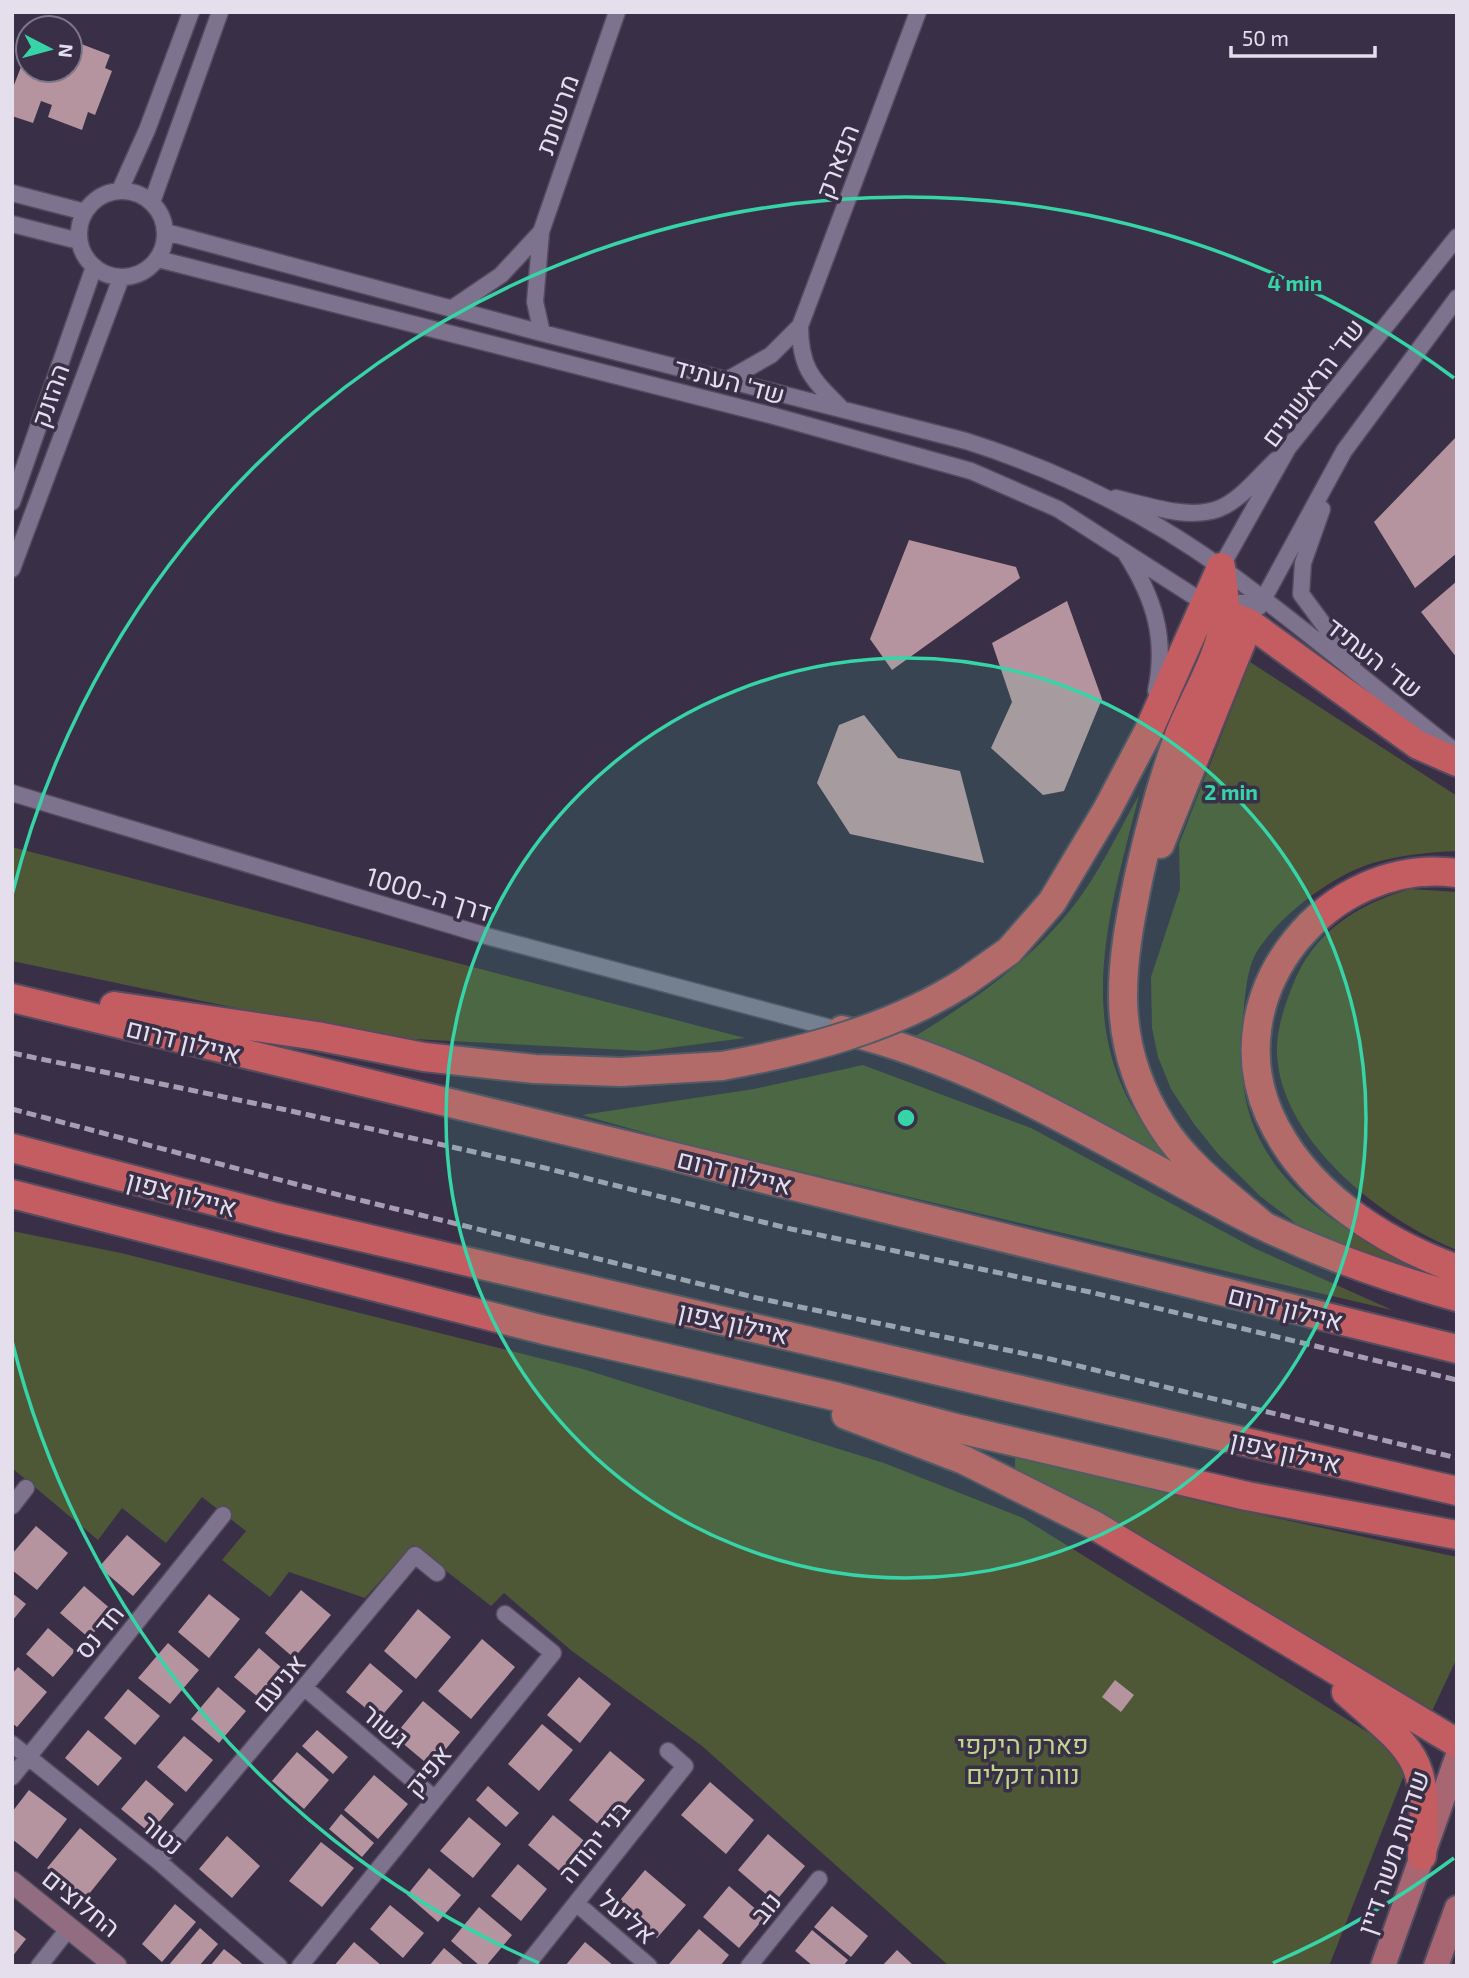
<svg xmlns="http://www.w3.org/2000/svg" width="1469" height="1978" font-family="'Exo 2',Heebo,sans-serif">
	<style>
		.green { fill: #4e5837 }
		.building { fill: #b6949f }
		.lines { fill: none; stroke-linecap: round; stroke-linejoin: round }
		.street-casing { stroke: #544b5f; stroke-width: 19 }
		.secondary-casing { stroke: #544b5f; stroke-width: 24 }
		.primary-casing { stroke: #544b5f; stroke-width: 28 }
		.highway-casing { stroke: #544b5f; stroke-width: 32 }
		.street { stroke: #7d738e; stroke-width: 16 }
		.secondary { stroke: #926c80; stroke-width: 21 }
		.primary { stroke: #a86673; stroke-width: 24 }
		.highway { stroke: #c45d61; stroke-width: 28 }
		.rail { stroke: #a69fb1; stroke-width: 5; stroke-dasharray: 10 5; stroke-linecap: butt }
		.highway-bridge-casing { stroke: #544b5f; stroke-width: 32; stroke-linecap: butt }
		.highway-bridge { stroke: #c45d61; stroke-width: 28 }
		.ring { fill: none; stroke: #36d4a7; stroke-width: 3.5 }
		.labels { text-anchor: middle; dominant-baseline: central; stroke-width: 7; stroke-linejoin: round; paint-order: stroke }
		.street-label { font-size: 26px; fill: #e4deed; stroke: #393047 }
		.park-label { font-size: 26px; fill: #bfd58d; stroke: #393047 }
		.centre { fill: #36d4a7; stroke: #393047; stroke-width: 3.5 }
		.ring-label { font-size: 21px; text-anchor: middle; font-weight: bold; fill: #36d4a7; stroke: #393047; stroke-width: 7; stroke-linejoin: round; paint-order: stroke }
	</style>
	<rect width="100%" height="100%" fill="#393047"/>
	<!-- green -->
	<path class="green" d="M1250 662 1457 796V851C1429 852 1400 855 1373 863 1334 874 1277 917 1256 953 1245 973 1245 1003 1242 1026 1239 1063 1242 1106 1260 1140 1296 1211 1375 1247 1444 1278L1394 1265 1337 1245 1298 1225 1260 1196 1219 1155 1194 1124 1171 1089 1158 1057 1152 1028 1151 977 1180 889 1179 844Z
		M1139 795C1111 908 1071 1024 1146 1128 1157 1144 1172 1158 1184 1173L999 1071 912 1038C976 999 1039 956 1083 893 1104 863 1121 827 1139 795Z
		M12 847 745 1038 646 1051 374 1037 12 961Z
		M1410 889 1457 892V1250C1382 1220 1281 1141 1277 1054 1276 1031 1284 1007 1292 987 1313 932 1356 905 1410 889Z
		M863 1065 1031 1128 1254 1248 1392 1310 696 1147 582 1115 754 1089Z
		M12 1231 121 1253 583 1369 884 1463 1023 1518 1385 1743 1404 1775 1329 1966H949L702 1746 572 1651 504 1593 491 1606 413 1545 365 1598 289 1572 270 1597 222 1560 246 1531 202 1497 166 1543 122 1508 98 1540 12 1468Z
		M1015 1456 1211 1504 1457 1557V1658L1432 1711 1015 1469Z"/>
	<!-- building -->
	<path class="building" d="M76 42 110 55 105 68 112 71 95 115 88 112 82 130 48 117 52 105 41 101 33 123 12 116V90L28 49V70H70V48L73 49Z
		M1457 436V553L1415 588 1374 522Z
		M909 540 1016 567 1020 578 892 670 870 639Z
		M1457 581V658L1421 612Z
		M1067 601 1102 699 1064 791 1043 795 991 748 1012 702 992 643Z
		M864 715 898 758 960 771 984 863 850 834 817 783 839 725Z
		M36 1526 68 1553 37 1590 12 1570V1554Z
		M127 1535 161 1564 133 1596 99 1567Z
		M84 1586 113 1611 89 1638 60 1613Z
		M301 1590 331 1615 294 1658 265 1633Z
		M12 1593 26 1604 12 1621Z
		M209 1594 240 1619 209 1658 178 1632Z
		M418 1609 451 1637 416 1679 384 1651Z
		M48 1628 75 1651 53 1677 26 1654Z
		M482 1639 515 1667 471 1719 438 1691Z
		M168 1643 199 1670 170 1704 138 1678Z
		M259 1648 283 1669 259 1698 234 1677Z
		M370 1663 403 1691 379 1719 346 1692Z
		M18 1667 47 1692 17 1727 12 1723V1674Z
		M579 1677 611 1704 580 1743 547 1715Z
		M1115 1680 1134 1695 1121 1712 1102 1697Z
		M218 1687 246 1711 219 1743 191 1719Z
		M128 1689 160 1716 135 1745 104 1718Z
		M423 1701 460 1732 431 1767 394 1736Z
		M542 1724 573 1750 539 1791 508 1764Z
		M88 1730 122 1758 98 1786 65 1758Z
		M317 1730 348 1757 333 1774 302 1746Z
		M184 1736 213 1760 186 1792 157 1767Z
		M610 1751 645 1780 604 1829 569 1800Z
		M297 1752 329 1780 304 1809 272 1781Z
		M374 1775 408 1804 378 1839 344 1810Z
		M146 1780 174 1804 150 1833 121 1809Z
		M710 1782 754 1820 726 1854 681 1815Z
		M488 1786 519 1813 506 1827 476 1800Z
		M29 1790 67 1819 37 1859 12 1839V1812Z
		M341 1814 374 1843 362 1857 329 1829Z
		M553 1815 589 1845 564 1875 528 1845Z
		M469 1817 501 1844 473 1878 440 1851Z
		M80 1828 117 1859 85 1899 47 1868Z
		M768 1834 805 1866 775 1902 738 1870Z
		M227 1836 260 1866 232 1898 199 1869Z
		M321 1842 354 1868 322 1907 289 1881Z
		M518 1864 547 1889 521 1921 491 1896Z
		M429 1868 461 1895 438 1922 407 1895Z
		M645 1870 686 1905 657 1938 617 1904Z
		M729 1886 765 1917 739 1948 703 1917Z
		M175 1904 196 1922 162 1962 142 1944Z
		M390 1905 424 1933 403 1958 370 1929Z
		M832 1906 868 1936 851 1957 814 1927Z
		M479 1907 512 1935 486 1966H480L451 1941Z
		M12 1928 26 1939 12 1957Z
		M200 1928 218 1944 199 1966H168Z
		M699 1929 729 1955 720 1966H671L669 1964Z
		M812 1930 848 1960 843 1966H813L795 1951Z
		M354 1942 382 1966H334Z
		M585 1942 614 1966H565Z
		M444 1948 465 1966H429Z
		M224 1949 239 1961 244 1966H210Z
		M897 1950 914 1966H882Z"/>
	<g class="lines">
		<!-- street casing -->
		<g class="street-casing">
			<path id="street" d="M120 190 147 130 191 12
				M79 234a43 43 0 1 1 86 0a43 43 0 1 1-86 0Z
				M12 193 85 212
				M152 202 220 12
				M12 224 79 241
				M166 232 542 333 966 441C1057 470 1144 512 1222 568 1302 626 1378 691 1456 752
				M158 259 774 416 971 471 1058 509 1206 604 1224 605 1263 600
				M451 309 501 275 541 232
				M800 326C800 368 812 379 840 407
				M542 333 535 302 541 232 617 12
				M727 380 771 355 800 326 918 12
				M1116 498C1146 505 1187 520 1218 509 1240 501 1260 475 1276 460
				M12 502 94 267
				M1322 509 1303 563 1301 594 1352 663
				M1126 554C1154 598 1167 638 1156 691
				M1221 567 1288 448 1457 237
				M12 569 121 278
				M1259 607 1344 451 1457 298
				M12 793 490 937 835 1029
				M12 1506 26 1488
				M305 1688 435 1799
				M12 1744 158 1861 279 1966
				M12 1777 223 1515
				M158 1861 415 1555 437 1573
				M576 1903 649 1966
				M39 1966 69 1928
				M300 1966 553 1653 505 1614
				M526 1966 685 1766 668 1751
				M749 1966 819 1879"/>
		</g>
		<!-- secondary casing -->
		<g class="secondary-casing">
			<path id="secondary" d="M12 1882 116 1966"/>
		</g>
		<!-- primary casing -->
		<g class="primary-casing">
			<path id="primary" d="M1383 1966 1457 1758
				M1436 1966 1457 1908"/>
		</g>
		<!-- highway casing -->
		<g class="highway-casing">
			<path id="highway" d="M1221 567C1222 582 1226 600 1225 615 1221 656 1195 695 1180 733 1162 780 1150 827 1139 876 1120 967 1108 1042 1162 1126 1187 1166 1229 1196 1264 1226
				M1234 617 1249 623 1418 745 1457 762
				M1160 844 1249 623
				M1457 873C1329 856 1216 992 1269 1114 1303 1191 1380 1241 1457 1269
				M965 982 1009 951 1052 902 1107 810 1148 732 1220 570
				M12 998 655 1152 1457 1349
				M114 1006 317 1036 424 1057 535 1069 621 1072 722 1066
				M842 1030C983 1064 1104 1143 1230 1209 1303 1248 1377 1275 1457 1297
				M12 1148 279 1218 1457 1491
				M12 1194 544 1330 838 1397 960 1429 1247 1496 1457 1535
				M846 1415 964 1460 1094 1525 1457 1743
				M1346 1692C1418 1755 1429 1757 1422 1856"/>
		</g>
		<!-- street -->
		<use href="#street" class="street"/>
		<!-- secondary -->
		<use href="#secondary" class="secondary"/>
		<!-- primary -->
		<use href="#primary" class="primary"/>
		<!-- highway -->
		<use href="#highway" class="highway"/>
		<!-- rail -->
		<path class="rail" d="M12 1053 282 1109 537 1166 791 1229 1090 1292 1457 1380
			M12 1109 303 1186 757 1298 1050 1359 1457 1458"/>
		<!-- highway-bridge casing -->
		<g class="highway-bridge-casing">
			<path id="highway-bridge" d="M722 1066C806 1051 892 1028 965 982"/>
		</g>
		<!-- highway-bridge -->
		<use href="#highway-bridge" class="highway-bridge"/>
	</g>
	<!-- distance rings -->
	<circle cx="906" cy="1118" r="460" fill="#36d4a7" fill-opacity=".12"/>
	<g class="ring">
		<circle cx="906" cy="1118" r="460"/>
		<path d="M1454 1858A921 921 0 0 1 1273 1963M539 1963A921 921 0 0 1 12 1341M12 895A921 921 0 0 1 1454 378"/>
	</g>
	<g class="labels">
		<!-- street labels -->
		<g class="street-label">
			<text transform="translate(556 114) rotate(-71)">מרשתת</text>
			<text transform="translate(836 161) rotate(-69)">הפארק</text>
			<text transform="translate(730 380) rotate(15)">שד' העתיד</text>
			<text transform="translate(1312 382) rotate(-53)">שד' הראשונים</text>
			<text transform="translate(49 395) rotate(-70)">ההזנק</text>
			<text transform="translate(1375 657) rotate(38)">שד' העתיד</text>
			<text transform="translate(429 893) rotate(17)">דרך ה-1000</text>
			<text transform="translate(184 1040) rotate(14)">איילון דרום</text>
			<text transform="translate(735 1171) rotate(14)">איילון דרום</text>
			<text transform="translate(182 1193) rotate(15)">איילון צפון</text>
			<text transform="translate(1286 1307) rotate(14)">איילון דרום</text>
			<text transform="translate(734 1322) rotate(13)">איילון צפון</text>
			<text transform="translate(1286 1451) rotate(13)">איילון צפון</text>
			<text transform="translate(98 1631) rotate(-51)">חד נס</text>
			<text transform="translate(278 1682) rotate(-50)">אניעם</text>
			<text transform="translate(386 1725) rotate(40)">גשור</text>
			<text transform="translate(427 1770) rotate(-51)">אפיק</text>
			<text transform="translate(163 1834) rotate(40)">נטור</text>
			<text transform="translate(593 1841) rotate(-51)">בני יהודה</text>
			<text transform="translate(1392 1852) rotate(-71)">שדרות משה דיין</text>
			<text transform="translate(82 1902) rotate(39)">החלוצים</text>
			<text transform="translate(765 1907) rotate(-51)">נוב</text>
			<text transform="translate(628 1916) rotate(41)">אליעל</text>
		</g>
		<!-- park labels -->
		<g class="park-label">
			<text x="1023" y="1743">פארק היקפי<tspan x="1023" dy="30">נווה דקלים</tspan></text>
		</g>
	</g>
	<circle cx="906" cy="1118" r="10" class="centre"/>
	<g class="ring-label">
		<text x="1295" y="291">4 min</text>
		<text x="1231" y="800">2 min</text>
	</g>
	<!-- border -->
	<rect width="1469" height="1978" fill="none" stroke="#e4deed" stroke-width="28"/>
	<!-- north arrow -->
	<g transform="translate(49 49) rotate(96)"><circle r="33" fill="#393047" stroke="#7d7689" stroke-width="2"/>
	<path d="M0-5L12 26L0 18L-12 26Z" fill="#36d4a7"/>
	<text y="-10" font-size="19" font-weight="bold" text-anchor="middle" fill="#e4deed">N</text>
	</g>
	<!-- scale -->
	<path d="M1231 46v10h144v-10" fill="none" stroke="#e4deed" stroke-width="3.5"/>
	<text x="1242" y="46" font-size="21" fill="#e4deed" stroke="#393047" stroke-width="5" paint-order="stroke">50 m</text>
</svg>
